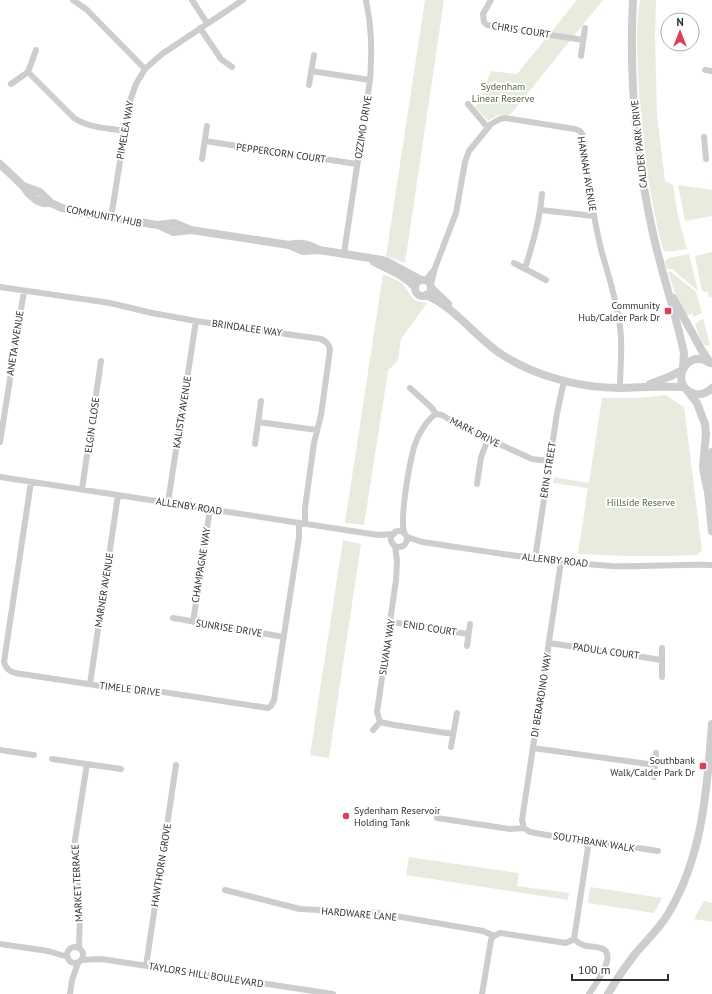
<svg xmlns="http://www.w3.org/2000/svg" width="712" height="994" font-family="'PT Sans',sans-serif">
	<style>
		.green { fill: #e7ecdf }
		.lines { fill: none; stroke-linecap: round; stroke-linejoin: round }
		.minor { stroke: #cdcdcd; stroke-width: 6 }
		.tertiary { stroke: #cdcdcd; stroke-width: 8 }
		.poi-dot { fill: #d84159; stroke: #fff; stroke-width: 1.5 }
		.labels { text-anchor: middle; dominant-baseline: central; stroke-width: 4; stroke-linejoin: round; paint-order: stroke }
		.street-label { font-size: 10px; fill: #303030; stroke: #fff }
		.park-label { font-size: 10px; fill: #576940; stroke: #fff }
		.poi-label { font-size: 10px; fill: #303030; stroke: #fff; text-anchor: end }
	</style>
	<rect width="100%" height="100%" fill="#fff"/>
	<!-- green -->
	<path class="green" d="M425 0H444L405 263 386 256Z
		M577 0H603L510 115H498L488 121 475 107 482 95 491 71 517 74Z
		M640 0H656L655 38 657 115 665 181 673 185 678 216 687 249 666 252 663 250C648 191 640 131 638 70 637 47 636 23 640 0Z
		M678 185 712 190V216L685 221Z
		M712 252V297H709L708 292 702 291 695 256Z
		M689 254 698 291 672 269H667L665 261 669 258Z
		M670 271 696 292 702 313 693 317V314L685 315 676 296 668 272Z
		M383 274 402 283 414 300 427 303 401 339 398 360 388 371 364 525 345 523Z
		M703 318 710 345 705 346 700 338 695 324Z
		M666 395 684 407 702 551 697 555C657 557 618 556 578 554L588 488 553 483 554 477 589 483 602 398H638Z
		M343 540 361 544 329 758 310 755Z
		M409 857 519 873 517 886 569 893 568 900 406 875Z
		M590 887 662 898 654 913 588 903Z
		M704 901 712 903V922L694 919Z"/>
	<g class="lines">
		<!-- minor -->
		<path class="minor" d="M73 0 87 10 145 69
			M192 0 207 23
			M491 0 483 14 484 22 487 25 583 40
			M200 28 221 59 232 67
			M581 56 585 28
			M705 70 712 71
			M311 71 370 80
			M28 72 74 118C89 128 107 128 125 131
			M11 84 28 72 36 50
			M309 85 314 55
			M468 104 488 128
			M704 137 706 159
			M205 141 357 164
			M202 159 207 126
			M541 210 594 216
			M111 218 129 104 136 84 145 69 162 54 243 0
			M344 253 370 80C372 51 372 28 366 0
			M514 263 546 280
			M525 268C533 244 540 220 542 194
			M426 280 433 271
			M431 284 435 268 456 213 465 162 469 151 491 124 500 119 505 118 575 129 580 131 583 135C587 173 592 212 601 249 608 275 617 300 620 327 623 347 620 367 620 388
			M0 287 110 303 152 313 196 321 321 339C327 342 329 344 330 350L321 415 314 443 305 508V523
			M410 388 432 408 436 414 442 415 462 427 532 459 549 461
			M258 422 317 430
			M0 442 24 291
			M255 444 261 401
			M0 477 378 535 394 534
			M31 482 4 662C6 669 9 671 15 673L108 687 137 688 268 708 271 706 274 700 299 537V523
			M477 484 481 457 488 439
			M82 489 101 361
			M168 502 196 321
			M391 539a8 8 0 1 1 16 0a8 8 0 1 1-16 0Z
			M404 533C400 515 409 466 414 447 417 437 426 420 436 414
			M407 537 422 542C485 551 548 562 612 566 645 567 679 564 712 565
			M535 559 557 413 564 381
			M173 618 284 637
			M193 622 210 509
			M391 622 468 634
			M549 643 662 660
			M467 646 470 624
			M662 677V648
			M90 684 118 495
			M380 722 394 725 453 734
			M373 730 380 722 377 712 396 580 397 561 395 546
			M451 747 457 713
			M533 748 655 765
			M0 750 34 755
			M52 759 121 769
			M654 777 656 753
			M437 818 510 829 524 828 530 832 585 842 592 841 658 851
			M524 828 522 820 561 562
			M225 890 300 909 378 913 483 931 494 936
			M574 939C585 950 592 944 603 949 617 956 594 986 589 994
			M0 944 48 951 68 957
			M67 955a8 8 0 1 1 16 0a8 8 0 1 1-16 0Z
			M79 948 80 913 79 893 75 870V840L87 764
			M82 960 101 959 333 994
			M146 966 176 765
			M70 994 72 980 78 963
			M482 994 491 940 494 936 500 933 566 943 574 939 588 847 585 842"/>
		<!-- tertiary -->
		<path class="tertiary" d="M633 0C629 77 636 155 652 229 661 271 675 311 684 353L683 367
			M0 164 23 186 29 194 36 200 43 203H51L62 208 85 214 158 225 173 232 191 230 289 245 303 251 319 250 376 259 386 261 421 280
			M23 186 40 192 51 203
			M158 225 174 223 191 230
			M289 245C301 242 308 244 319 250
			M374 262C391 271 401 273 415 287
			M415 288a8 8 0 1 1 16 0a8 8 0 1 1-16 0Z
			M431 288 448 304
			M426 295C455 307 475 337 501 354 535 376 579 388 620 388 641 387 662 386 684 387
			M673 298 701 349 709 361
			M710 363C685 346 668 387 695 394 701 395 707 393 712 388
			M650 384 671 376 682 370
			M686 389 697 403 705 424 706 434 703 466 704 474 708 492 712 531
			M709 487 712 452
			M608 994C616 980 625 967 635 954 646 941 659 929 668 914 703 856 707 789 712 724"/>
	</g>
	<!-- markers -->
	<g class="poi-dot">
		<rect x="664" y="307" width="8" height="8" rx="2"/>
		<rect x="699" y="762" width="8" height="8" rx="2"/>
		<circle cx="346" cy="816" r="4"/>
	</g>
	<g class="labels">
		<!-- street labels -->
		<g class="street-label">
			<text transform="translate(521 30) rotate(9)">CHRIS COURT</text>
			<text transform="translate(363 127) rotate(-81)">OZZIMO DRIVE</text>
			<text transform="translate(125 130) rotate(-80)">PIMELEA WAY</text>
			<text transform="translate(639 144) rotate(-96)">CALDER PARK DRIVE</text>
			<text transform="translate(281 153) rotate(8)">PEPPERCORN COURT</text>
			<text transform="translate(587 174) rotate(81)">HANNAH AVENUE</text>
			<text transform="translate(104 216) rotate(11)">COMMUNITY HUB</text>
			<text transform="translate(247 328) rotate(8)">BRINDALEE WAY</text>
			<text transform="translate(15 343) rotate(-81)">ANETA AVENUE</text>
			<text transform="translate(182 412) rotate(-81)">KALISTA AVENUE</text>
			<text transform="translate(92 425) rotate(-82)">ELGIN CLOSE</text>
			<text transform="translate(475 432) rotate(27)">MARK DRIVE</text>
			<text transform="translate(548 470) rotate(-81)">ERIN STREET</text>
			<text transform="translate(189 506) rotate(9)">ALLENBY ROAD</text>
			<text transform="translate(555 560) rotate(6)">ALLENBY ROAD</text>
			<text transform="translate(201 565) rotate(-81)">CHAMPAGNE WAY</text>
			<text transform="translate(104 590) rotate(-81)">MARNER AVENUE</text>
			<text transform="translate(229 628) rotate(9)">SUNRISE DRIVE</text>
			<text transform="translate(430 628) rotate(9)">ENID COURT</text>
			<text transform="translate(387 647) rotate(-81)">SILVANA WAY</text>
			<text transform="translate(606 651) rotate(8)">PADULA COURT</text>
			<text transform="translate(130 689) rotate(7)">TIMELE DRIVE</text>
			<text transform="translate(541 695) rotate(-81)">DI BERARDINO WAY</text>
			<text transform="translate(594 842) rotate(9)">SOUTHBANK WALK</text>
			<text transform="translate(161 865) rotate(-81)">HAWTHORN GROVE</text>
			<text transform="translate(77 883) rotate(-93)">MARKET TERRACE</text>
			<text transform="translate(359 914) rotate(5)">HARDWARE LANE</text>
			<text transform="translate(206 975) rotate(9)">TAYLORS HILL BOULEVARD</text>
		</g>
		<!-- park labels -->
		<g class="park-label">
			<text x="503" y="86">Sydenham<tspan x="503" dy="12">Linear Reserve</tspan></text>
			<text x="641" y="502">Hillside Reserve</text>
		</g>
		<!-- poi labels -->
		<g class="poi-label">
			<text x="660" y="305">Community<tspan x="660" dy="12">Hub/Calder Park Dr</tspan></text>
			<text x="695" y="760">Southbank<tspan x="695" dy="12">Walk/Calder Park Dr</tspan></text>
			<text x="354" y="810" text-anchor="start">Sydenham Reservoir<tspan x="354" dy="12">Holding Tank</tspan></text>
		</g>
	</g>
	<!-- north arrow -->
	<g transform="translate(680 32)"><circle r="19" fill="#ffffff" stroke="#acacac"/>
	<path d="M0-3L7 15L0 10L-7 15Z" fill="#d84159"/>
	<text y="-6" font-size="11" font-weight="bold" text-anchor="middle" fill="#303030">N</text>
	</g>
	<!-- scale -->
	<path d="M572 974v6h96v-6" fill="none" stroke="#303030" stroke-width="2"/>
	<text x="578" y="974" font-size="12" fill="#303030" stroke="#ffffff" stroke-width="3" paint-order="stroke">100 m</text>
</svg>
